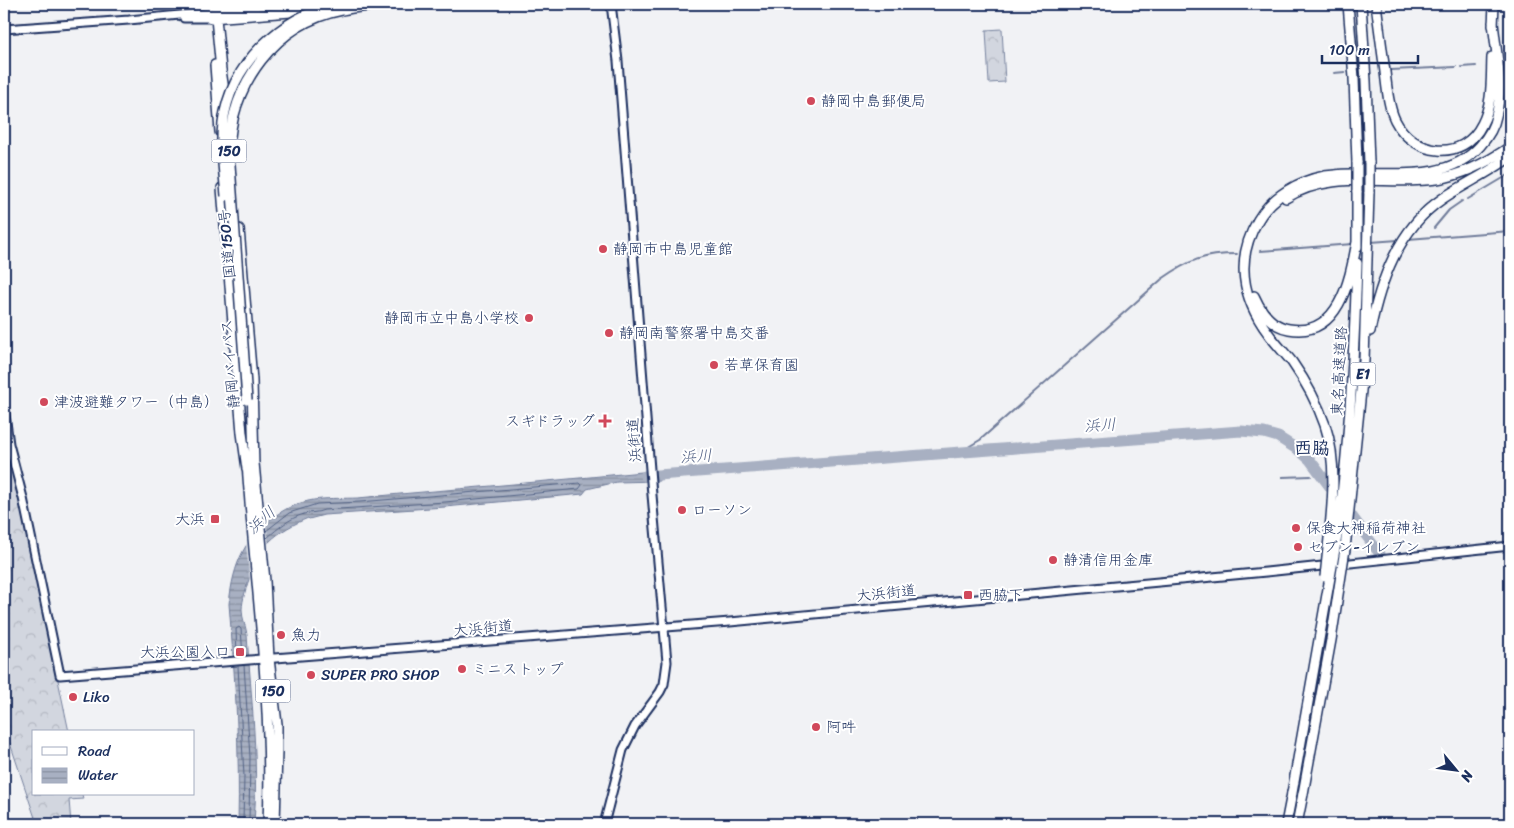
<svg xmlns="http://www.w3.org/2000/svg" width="1514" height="828" font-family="Sriracha,'Klee One',sans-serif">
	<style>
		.forest { fill: url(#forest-crowns); stroke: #76829e }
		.water { fill: url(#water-rules); stroke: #707c9a }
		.pier { fill: #f1f2f5 }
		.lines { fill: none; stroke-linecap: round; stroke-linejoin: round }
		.shore { stroke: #536386; stroke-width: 1 }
		.stream { stroke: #707c9a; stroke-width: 2 }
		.river { stroke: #a8b0c2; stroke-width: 11 }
		.secondary-casing { stroke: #1b2f5e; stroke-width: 11 }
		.highway-casing { stroke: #1b2f5e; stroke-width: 12 }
		.secondary { stroke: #fff; stroke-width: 7 }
		.highway { stroke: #fff; stroke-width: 9 }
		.highway-bridge-casing { stroke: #1b2f5e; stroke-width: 12; stroke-linecap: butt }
		.highway-bridge { stroke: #fff; stroke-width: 9 }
		.poi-dot { fill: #d1495b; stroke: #fff; stroke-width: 2 }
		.labels { text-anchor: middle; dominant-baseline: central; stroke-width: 4; stroke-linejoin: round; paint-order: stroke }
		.shield { fill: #fff; stroke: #5f6d8e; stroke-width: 1 }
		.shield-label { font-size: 14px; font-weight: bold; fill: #1b2f5e }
		.poi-label { font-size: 15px; fill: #1b2f5e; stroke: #fff; text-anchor: start }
		.street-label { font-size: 15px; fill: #1b2f5e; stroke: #fff }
		.water-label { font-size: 16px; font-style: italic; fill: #4c5c81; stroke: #fff }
		.quarter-label { font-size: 18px; font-weight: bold; fill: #1b2f5e; stroke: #fff }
	</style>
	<defs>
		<pattern id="forest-crowns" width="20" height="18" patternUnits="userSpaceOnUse" patternTransform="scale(1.25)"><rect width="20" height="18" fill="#d2d6df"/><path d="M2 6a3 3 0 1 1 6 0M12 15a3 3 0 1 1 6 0" fill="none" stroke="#b4b8c2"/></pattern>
		<pattern id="water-rules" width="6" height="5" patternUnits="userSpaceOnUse" patternTransform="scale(1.25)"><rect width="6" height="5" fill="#a8b0c2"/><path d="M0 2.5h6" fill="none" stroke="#8890a1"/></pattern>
	</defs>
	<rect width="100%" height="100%" fill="#f1f2f5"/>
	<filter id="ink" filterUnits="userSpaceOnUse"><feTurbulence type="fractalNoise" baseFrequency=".02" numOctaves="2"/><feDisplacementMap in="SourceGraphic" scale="10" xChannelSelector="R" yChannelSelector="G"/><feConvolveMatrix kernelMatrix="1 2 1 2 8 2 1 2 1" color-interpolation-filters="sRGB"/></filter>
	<g filter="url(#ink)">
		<!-- forest -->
		<path class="forest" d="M1002 29 1005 82 989 83 986 30Z
			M4 448 6 450 20 501 69 732H34V794H82L83 799 69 800 71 824H37L4 725Z"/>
		<!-- water -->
		<path class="water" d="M646 471H658L659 481 617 482 587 489 583 494 445 507 324 515 309 519 308 518C294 524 280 531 269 542 256 556 243 591 242 609 242 619 246 626 247 635 251 698 259 761 254 824H238C240 751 235 677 229 604 233 564 245 534 281 512 307 496 329 499 358 498 372 497 386 495 400 494 481 487 561 480 642 472Z"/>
		<!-- pier -->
		<path class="pier" d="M266 520 269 547 250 583 246 542Z"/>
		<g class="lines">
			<!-- shore -->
			<path class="shore" d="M266 531 289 513 317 504 360 502 580 483 582 485 579 489 445 502 324 510C317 513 311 512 304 514 290 518 278 528 267 538
				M237 656 236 629 239 627 241 629 243 656
				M244 665 250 757 249 824
				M238 666 244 776 243 824"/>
			<!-- stream -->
			<path class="stream" d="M1504 65 1506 64
				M1462 67 1476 66
				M1391 70 1456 67
				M1334 73 1345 72
				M1468 199 1510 174
				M1434 228 1449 210 1462 201
				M1408 239 1510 231
				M1371 242 1398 240
				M1260 251 1353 244
				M958 453 980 440 1162 279C1189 260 1204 254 1237 254
				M1282 477 1311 476"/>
			<!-- river -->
			<path class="river" d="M645 476 1241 431 1264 433 1278 437 1300 451 1310 460 1380 554"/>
			<!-- secondary casing -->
			<g class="secondary-casing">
				<path id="secondary" d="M184 18H211
					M4 29 129 20 210 12
					M4 407 9 444 23 498 60 675 730 622 1266 572 1510 546
					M604 824 623 750 635 726 660 692 664 684 667 662 652 495 618 61 611 4"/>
			</g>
			<!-- highway casing -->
			<g class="highway-casing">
				<path id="highway" d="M1348 4 1354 78 1357 163
					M1361 4 1366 81 1369 163
					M1376 4C1379 26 1382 49 1385 72 1387 87 1388 106 1395 120 1413 156 1463 163 1482 124 1493 103 1491 79 1492 57
					M210 12 216 18 221 70 230 132
					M210 12 268 4
					M211 18 318 10
					M1493 26 1494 4
					M215 65 220 132
					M222 188 242 433 247 469
					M1357 191V247
					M1286 198C1332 169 1386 186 1437 179 1463 175 1488 162 1510 147
					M239 229 252 380 254 468
					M1254 296C1261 312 1271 326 1289 329 1340 338 1350 278 1357 242
					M1370 331C1380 282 1398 229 1442 199 1464 184 1489 173 1510 157
					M247 463C255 583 273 704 268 824
					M254 463 265 581 269 659 277 724V750L275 824
					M1328 548C1332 509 1338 463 1325 425 1317 402 1306 382 1292 362 1284 352 1275 343 1268 333 1242 298 1235 259 1258 220 1272 196 1299 181 1325 176 1376 167 1441 189 1480 146 1488 137 1494 127 1496 116 1504 86 1496 53 1493 22
					M1335 549C1349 454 1354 359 1357 263
					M1345 549 1364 361 1369 192
					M1286 824 1292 793
					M1297 824 1303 794"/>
			</g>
			<!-- secondary -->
			<use href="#secondary" class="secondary"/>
			<!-- highway -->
			<use href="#highway" class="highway"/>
			<!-- highway-bridge casing -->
			<g class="highway-bridge-casing">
				<path id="highway-bridge" d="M1357 163V191
					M1369 163V192
					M226 196C224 171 220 147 223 123 231 63 280 18 336 4
					M247 400 229 151C231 84 275 23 342 10 360 6 378 5 396 4
					M1325 577 1328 548
					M1292 793 1335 549
					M1303 794 1331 640 1345 549"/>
			</g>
			<!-- highway-bridge -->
			<use href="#highway-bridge" class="highway-bridge"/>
		</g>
	</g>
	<!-- markers -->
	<g class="poi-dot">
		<circle cx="811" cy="101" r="5"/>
		<circle cx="603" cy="249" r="5"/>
		<circle cx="529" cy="318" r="5"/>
		<circle cx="609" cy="333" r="5"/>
		<circle cx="714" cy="365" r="5"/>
		<circle cx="44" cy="402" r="5"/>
		<path d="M602.5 413.5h5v5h5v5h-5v5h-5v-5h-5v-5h5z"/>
		<circle cx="682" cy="510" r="5"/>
		<rect x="210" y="514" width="10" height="10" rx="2.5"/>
		<circle cx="1296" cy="528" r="5"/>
		<circle cx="1298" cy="547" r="5"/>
		<circle cx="1053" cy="560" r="5"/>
		<rect x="963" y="590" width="10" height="10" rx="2.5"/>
		<circle cx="281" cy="635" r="5"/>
		<rect x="235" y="647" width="10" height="10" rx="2.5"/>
		<circle cx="462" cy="669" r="5"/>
		<circle cx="311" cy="675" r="5"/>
		<circle cx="73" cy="697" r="5"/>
		<circle cx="816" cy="727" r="5"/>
	</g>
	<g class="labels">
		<!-- shield labels -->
		<g class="shield">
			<rect x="211.5" y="139.5" width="35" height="23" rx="4"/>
			<rect x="1350.5" y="362.5" width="25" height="23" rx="4"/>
			<rect x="255.5" y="679.5" width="35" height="23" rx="4"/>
		</g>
		<g class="shield-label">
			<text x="229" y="151">150</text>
			<text x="1363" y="374">E1</text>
			<text x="273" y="691">150</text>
		</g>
		<!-- poi labels -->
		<g class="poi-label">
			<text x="821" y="101">静岡中島郵便局</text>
			<text x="613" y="249">静岡市中島児童館</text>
			<text x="519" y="318" text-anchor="end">静岡市立中島小学校</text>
			<text x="619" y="333">静岡南警察署中島交番</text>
			<text x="724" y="365">若草保育園</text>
			<text x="54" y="402">津波避難タワー（中島）</text>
			<text x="595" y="421" text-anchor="end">スギドラッグ</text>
			<text x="692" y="510">ローソン</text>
			<text x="205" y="519" text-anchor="end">大浜</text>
			<text x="1306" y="528">保食大神稲荷神社</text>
			<text x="1308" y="547">セブン-イレブン</text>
			<text x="1063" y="560">静清信用金庫</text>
			<text x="978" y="595">西脇下</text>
			<text x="291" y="635">魚力</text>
			<text x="230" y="652" text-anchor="end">大浜公園入口</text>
			<text x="472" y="669">ミニストップ</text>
			<text x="321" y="675">SUPER PRO SHOP</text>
			<text x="83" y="697">Liko</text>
			<text x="826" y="727">阿吽</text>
		</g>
		<!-- street labels -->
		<g class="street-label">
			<text transform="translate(227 244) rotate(-95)">国道150号</text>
			<text transform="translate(230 364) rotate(-95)">静岡バイパス</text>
			<text transform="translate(1339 371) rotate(-87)">東名高速道路</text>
			<text transform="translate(634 440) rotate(-94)">浜街道</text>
			<text transform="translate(886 593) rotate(-6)">大浜街道</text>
			<text transform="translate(483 628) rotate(-5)">大浜街道</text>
		</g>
		<!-- water labels -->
		<g class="water-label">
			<text transform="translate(1100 425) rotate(-4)">浜川</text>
			<text transform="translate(696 456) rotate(-4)">浜川</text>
			<text transform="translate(261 520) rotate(-42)">浜川</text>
		</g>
		<!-- quarter labels -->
		<g class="quarter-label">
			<text x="1312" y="448">西脇</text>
		</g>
	</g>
	<!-- margin -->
	<rect width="1514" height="828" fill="none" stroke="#fff" stroke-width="20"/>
	<rect x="10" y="10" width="1494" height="808" fill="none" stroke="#1b2f5e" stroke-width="2" filter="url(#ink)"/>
	<!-- legend -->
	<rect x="32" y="730" width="162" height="65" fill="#ffffff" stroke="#a4acbf"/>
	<rect x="42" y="747" width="25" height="8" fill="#ffffff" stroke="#a4acbf"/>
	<text x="78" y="756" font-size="15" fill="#1b2f5e">Road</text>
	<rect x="42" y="768" width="25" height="15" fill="url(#water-rules)" stroke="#a4acbf"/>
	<text x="78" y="780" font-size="15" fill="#1b2f5e">Water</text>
	<!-- north arrow -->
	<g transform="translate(1456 770) rotate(119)" stroke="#ffffff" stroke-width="4" paint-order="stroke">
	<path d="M0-4L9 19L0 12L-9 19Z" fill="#1b2f5e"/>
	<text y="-8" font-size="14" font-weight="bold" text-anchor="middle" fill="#1b2f5e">N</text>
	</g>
	<!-- scale -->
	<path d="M1322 55v8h96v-8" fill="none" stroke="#1b2f5e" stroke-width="2.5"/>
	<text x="1329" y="55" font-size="15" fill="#1b2f5e" stroke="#ffffff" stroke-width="4" paint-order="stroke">100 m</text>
</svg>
